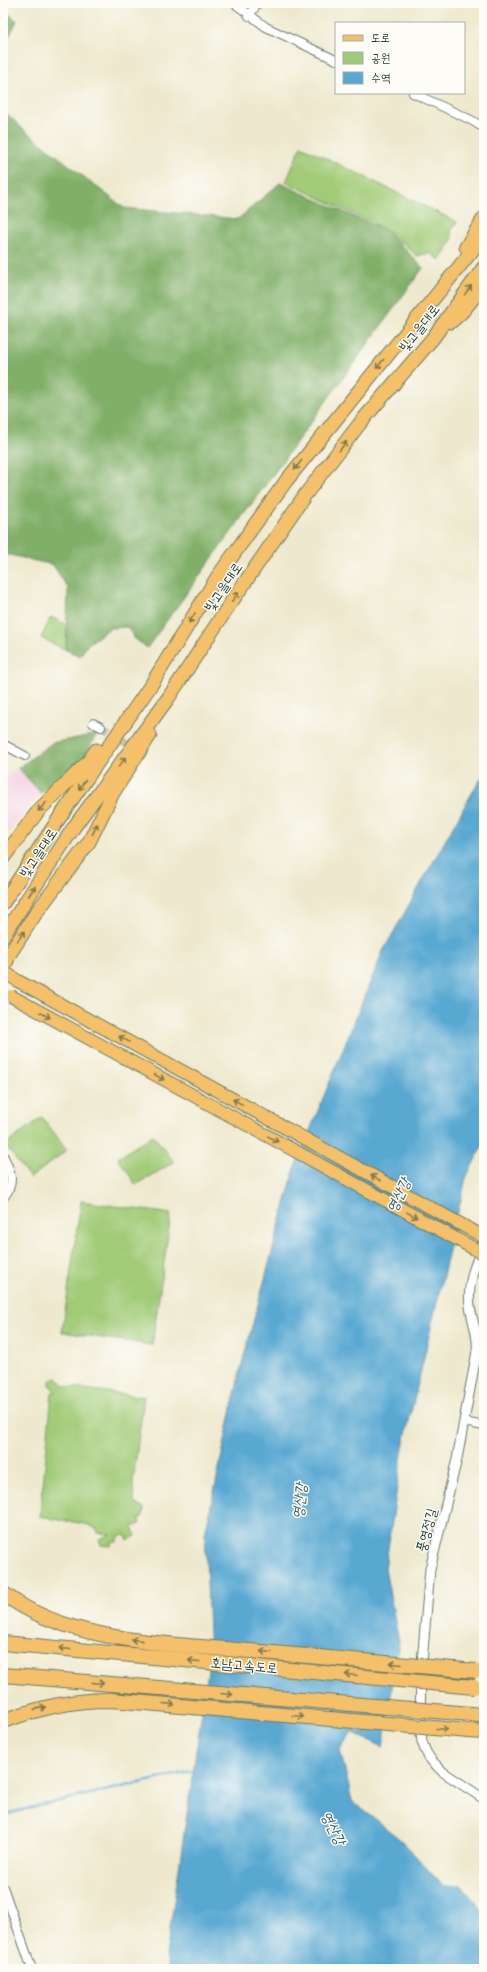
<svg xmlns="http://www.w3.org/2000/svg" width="487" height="1972" font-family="Delius,'Poor Story',sans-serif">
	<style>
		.built { fill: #f2d0e2 }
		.green { fill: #a1cb77; stroke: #608456 }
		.forest { fill: #80af68; stroke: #50764e }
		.water { fill: #58a8d2; stroke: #3c7283 }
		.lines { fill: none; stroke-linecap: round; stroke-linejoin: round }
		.stream { stroke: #58a8d2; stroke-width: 2.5 }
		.minor-tunnel { stroke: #c5c7af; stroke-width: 8; stroke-dasharray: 8 4; stroke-linecap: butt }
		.minor-casing { stroke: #67796a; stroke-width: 10 }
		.tertiary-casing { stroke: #67796a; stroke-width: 11 }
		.primary-casing { stroke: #67796a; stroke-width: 14 }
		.trunk-casing { stroke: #67796a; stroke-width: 15 }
		.motorway-casing { stroke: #67796a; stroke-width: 16 }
		.minor { stroke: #fff; stroke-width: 8 }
		.tertiary { stroke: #fff; stroke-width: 9 }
		.primary { stroke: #f4c16b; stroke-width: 12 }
		.trunk { stroke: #f4c16b; stroke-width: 13 }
		.motorway { stroke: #f4c16b; stroke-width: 14 }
		.primary-bridge-casing { stroke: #67796a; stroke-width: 14; stroke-linecap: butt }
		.motorway-bridge-casing { stroke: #67796a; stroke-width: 16; stroke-linecap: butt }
		.primary-bridge { stroke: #f4c16b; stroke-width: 12 }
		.motorway-bridge { stroke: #f4c16b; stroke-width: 14 }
		.oneway { stroke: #7f784d }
		.labels { text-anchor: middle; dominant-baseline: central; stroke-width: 3; stroke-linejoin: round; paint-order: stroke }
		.street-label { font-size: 14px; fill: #1f3d34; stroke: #fdfcf7 }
		.water-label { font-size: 15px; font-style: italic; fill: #33626b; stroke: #fdfcf7 }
	</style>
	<rect width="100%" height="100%" fill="#fdfcf7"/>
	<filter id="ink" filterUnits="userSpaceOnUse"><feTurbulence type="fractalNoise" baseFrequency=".025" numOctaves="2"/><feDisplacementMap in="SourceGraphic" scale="8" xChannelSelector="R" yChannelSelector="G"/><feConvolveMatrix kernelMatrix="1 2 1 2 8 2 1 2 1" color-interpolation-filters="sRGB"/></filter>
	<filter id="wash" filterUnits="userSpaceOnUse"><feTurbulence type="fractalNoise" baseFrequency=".012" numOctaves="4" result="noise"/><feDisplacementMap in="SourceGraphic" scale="16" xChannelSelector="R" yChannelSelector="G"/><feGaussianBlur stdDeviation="0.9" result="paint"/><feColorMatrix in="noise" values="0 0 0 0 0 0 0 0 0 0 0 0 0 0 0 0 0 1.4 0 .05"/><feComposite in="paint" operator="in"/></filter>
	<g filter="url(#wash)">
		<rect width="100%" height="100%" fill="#eee9ce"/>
		<!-- built -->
		<path class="built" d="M18 768 41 793 3 838V779Z"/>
		<!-- green -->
		<path class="green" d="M301 146 457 222 451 231 452 239 440 260 429 253 417 256 391 232 286 182Z
			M51 617 67 625 66 650 41 638Z
			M42 1117 67 1150 30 1178 5 1145Z
			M153 1135 174 1162 136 1185 118 1158Z
			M81 1201 171 1214 152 1345 62 1332Z
			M57 1378 64 1386 144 1397 133 1481 134 1503 144 1508 143 1516 139 1519 140 1524 132 1527 136 1536 128 1540 125 1535 119 1536 117 1542H111V1546L101 1545 99 1539 111 1534 98 1533 97 1529 86 1524 40 1517 52 1393 55 1392 50 1385V1381Z"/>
		<!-- forest -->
		<path class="forest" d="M3 9 17 21 3 48Z
			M3 110 24 130 124 208 238 219 280 183 390 233 423 268 147 648 134 638 128 627 110 628 88 644 80 656 66 650 68 588 53 565 10 555H3Z
			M97 734 82 760 41 793 18 768 52 743Z"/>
		<!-- water -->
		<path class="water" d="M484 775V1142L466 1178 403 1447 385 1569 399 1642 383 1747 352 1732 340 1749 352 1801 402 1841 443 1886 461 1885 484 1912V1969H169L166 1956 210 1657 205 1534 239 1375 295 1167 383 951 476 786Z"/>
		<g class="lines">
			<!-- stream -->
			<path class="stream" d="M3 1815 50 1803 193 1771"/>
		</g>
	</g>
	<g filter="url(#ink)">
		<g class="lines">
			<!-- minor-tunnel -->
			<path class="minor-tunnel" d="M101 727 146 755"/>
			<!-- minor casing -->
			<g class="minor-casing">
				<path id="minor" d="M234 3 266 27 336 60
					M249 16 258 3
					M413 93 471 120 484 128
					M93 723 101 727
					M3 744 25 756
					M3 1155C11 1171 16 1184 3 1198
					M464 1422 484 1426
					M3 1887 32 1969"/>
			</g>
			<!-- tertiary casing -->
			<g class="tertiary-casing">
				<path id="tertiary" d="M484 1243C475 1264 467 1283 470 1306 472 1322 479 1335 477 1351L457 1459 430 1569 421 1674 420 1721 422 1742 426 1752 431 1760 443 1772 484 1799"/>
			</g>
			<!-- primary casing -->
			<g class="primary-casing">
				<path id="primary" d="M3 971 18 981 484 1237"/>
			</g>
			<!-- trunk casing -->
			<g class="trunk-casing">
				<path id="trunk" d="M466 247 484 218
					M451 322 462 312 484 285
					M3 858 39 810 88 762 96 750
					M3 903 60 817 151 685 218 576 286 481 484 236
					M3 936 74 827 169 697 230 604 305 495 361 422 433 338 484 267
					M3 971 9 955 36 913 89 842 113 793 150 735"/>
			</g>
			<!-- motorway casing -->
			<g class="motorway-casing">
				<path id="motorway" d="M471 1714 484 1716
					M469 1731 484 1732"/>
			</g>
			<!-- minor -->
			<use href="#minor" class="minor"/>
			<!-- tertiary -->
			<use href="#tertiary" class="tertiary"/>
			<!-- primary -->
			<use href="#primary" class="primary"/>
			<!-- trunk -->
			<use href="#trunk" class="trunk"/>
			<!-- motorway -->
			<use href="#motorway" class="motorway"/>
			<!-- primary-bridge casing -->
			<g class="primary-bridge-casing">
				<path id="primary-bridge" d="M11 996 484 1254"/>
			</g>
			<!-- motorway-bridge casing -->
			<g class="motorway-bridge-casing">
				<path id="motorway-bridge" d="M3 1593C69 1645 181 1644 262 1652 334 1658 405 1665 476 1671
					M3 1643 474 1687
					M3 1675 471 1714
					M3 1721C39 1708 72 1700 111 1700L469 1731"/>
			</g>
			<!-- primary-bridge -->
			<use href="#primary-bridge" class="primary-bridge"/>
			<!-- motorway-bridge -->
			<use href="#motorway-bridge" class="motorway-bridge"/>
		</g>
		<!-- one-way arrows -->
		<defs><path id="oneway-shaft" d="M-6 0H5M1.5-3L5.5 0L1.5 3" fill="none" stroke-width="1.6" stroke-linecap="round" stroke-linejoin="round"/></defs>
		<g class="oneway">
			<use href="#oneway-shaft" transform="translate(468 290) rotate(-54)"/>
			<use href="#oneway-shaft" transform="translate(380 364) rotate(129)"/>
			<use href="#oneway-shaft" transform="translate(343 446) rotate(-52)"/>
			<use href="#oneway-shaft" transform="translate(298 465) rotate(128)"/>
			<use href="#oneway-shaft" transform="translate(235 597) rotate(-55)"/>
			<use href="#oneway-shaft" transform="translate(192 618) rotate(122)"/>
			<use href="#oneway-shaft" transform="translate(122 762) rotate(-54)"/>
			<use href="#oneway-shaft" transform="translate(82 785) rotate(125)"/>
			<use href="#oneway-shaft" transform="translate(42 807) rotate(133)"/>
			<use href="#oneway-shaft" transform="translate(95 829) rotate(-64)"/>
			<use href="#oneway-shaft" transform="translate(32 891) rotate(-57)"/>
			<use href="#oneway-shaft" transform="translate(21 936) rotate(-57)"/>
			<use href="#oneway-shaft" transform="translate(45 1015) rotate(29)"/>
			<use href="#oneway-shaft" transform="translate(124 1039) rotate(-151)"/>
			<use href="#oneway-shaft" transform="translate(159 1077) rotate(29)"/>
			<use href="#oneway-shaft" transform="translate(238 1102) rotate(-151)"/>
			<use href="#oneway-shaft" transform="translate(273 1139) rotate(29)"/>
			<use href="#oneway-shaft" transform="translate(376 1178) rotate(-151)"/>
			<use href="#oneway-shaft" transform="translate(412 1215) rotate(29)"/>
			<use href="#oneway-shaft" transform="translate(137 1640) rotate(-174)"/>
			<use href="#oneway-shaft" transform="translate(65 1649) rotate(-175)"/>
			<use href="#oneway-shaft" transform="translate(266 1652) rotate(-175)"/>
			<use href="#oneway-shaft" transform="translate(194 1661) rotate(-175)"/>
			<use href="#oneway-shaft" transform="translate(396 1664) rotate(-175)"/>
			<use href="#oneway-shaft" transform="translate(351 1675) rotate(-175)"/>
			<use href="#oneway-shaft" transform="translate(98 1683) rotate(5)"/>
			<use href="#oneway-shaft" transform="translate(227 1694) rotate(5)"/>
			<use href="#oneway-shaft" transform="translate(169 1704) rotate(5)"/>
			<use href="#oneway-shaft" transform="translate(40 1708) rotate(-13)"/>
			<use href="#oneway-shaft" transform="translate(298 1716) rotate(5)"/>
			<use href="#oneway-shaft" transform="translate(442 1729) rotate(5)"/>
		</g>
	</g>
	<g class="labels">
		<!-- street labels -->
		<g class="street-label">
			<text transform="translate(419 328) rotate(-52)">빛고을대로</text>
			<text transform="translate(223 587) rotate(-56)">빛고을대로</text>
			<text transform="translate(38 853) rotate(-57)">빛고을대로</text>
			<text transform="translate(426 1530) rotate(-75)">풍영정길</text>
			<text transform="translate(244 1665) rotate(5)">호남고속도로</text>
		</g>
		<!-- water labels -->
		<g class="water-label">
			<text transform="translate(398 1195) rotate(-64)">영산강</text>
			<text transform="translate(299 1501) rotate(-84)">영산강</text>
			<text transform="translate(334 1828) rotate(63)">영산강</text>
		</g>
	</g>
	<!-- margin -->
	<rect width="487" height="1972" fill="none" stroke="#fdfcf7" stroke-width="16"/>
	<!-- legend -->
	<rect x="335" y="22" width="130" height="72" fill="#fdfcf7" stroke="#a4b0a9"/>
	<rect x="343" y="35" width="20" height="6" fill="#f4c16b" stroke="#a4b0a9"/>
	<text x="371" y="42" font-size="12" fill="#1f3d34">도로</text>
	<rect x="343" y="52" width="20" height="12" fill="#a1cb77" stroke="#a4b0a9"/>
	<text x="371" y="62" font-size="12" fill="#1f3d34">공원</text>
	<rect x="343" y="72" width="20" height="12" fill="#58a8d2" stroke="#a4b0a9"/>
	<text x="371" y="82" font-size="12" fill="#1f3d34">수역</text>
</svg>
